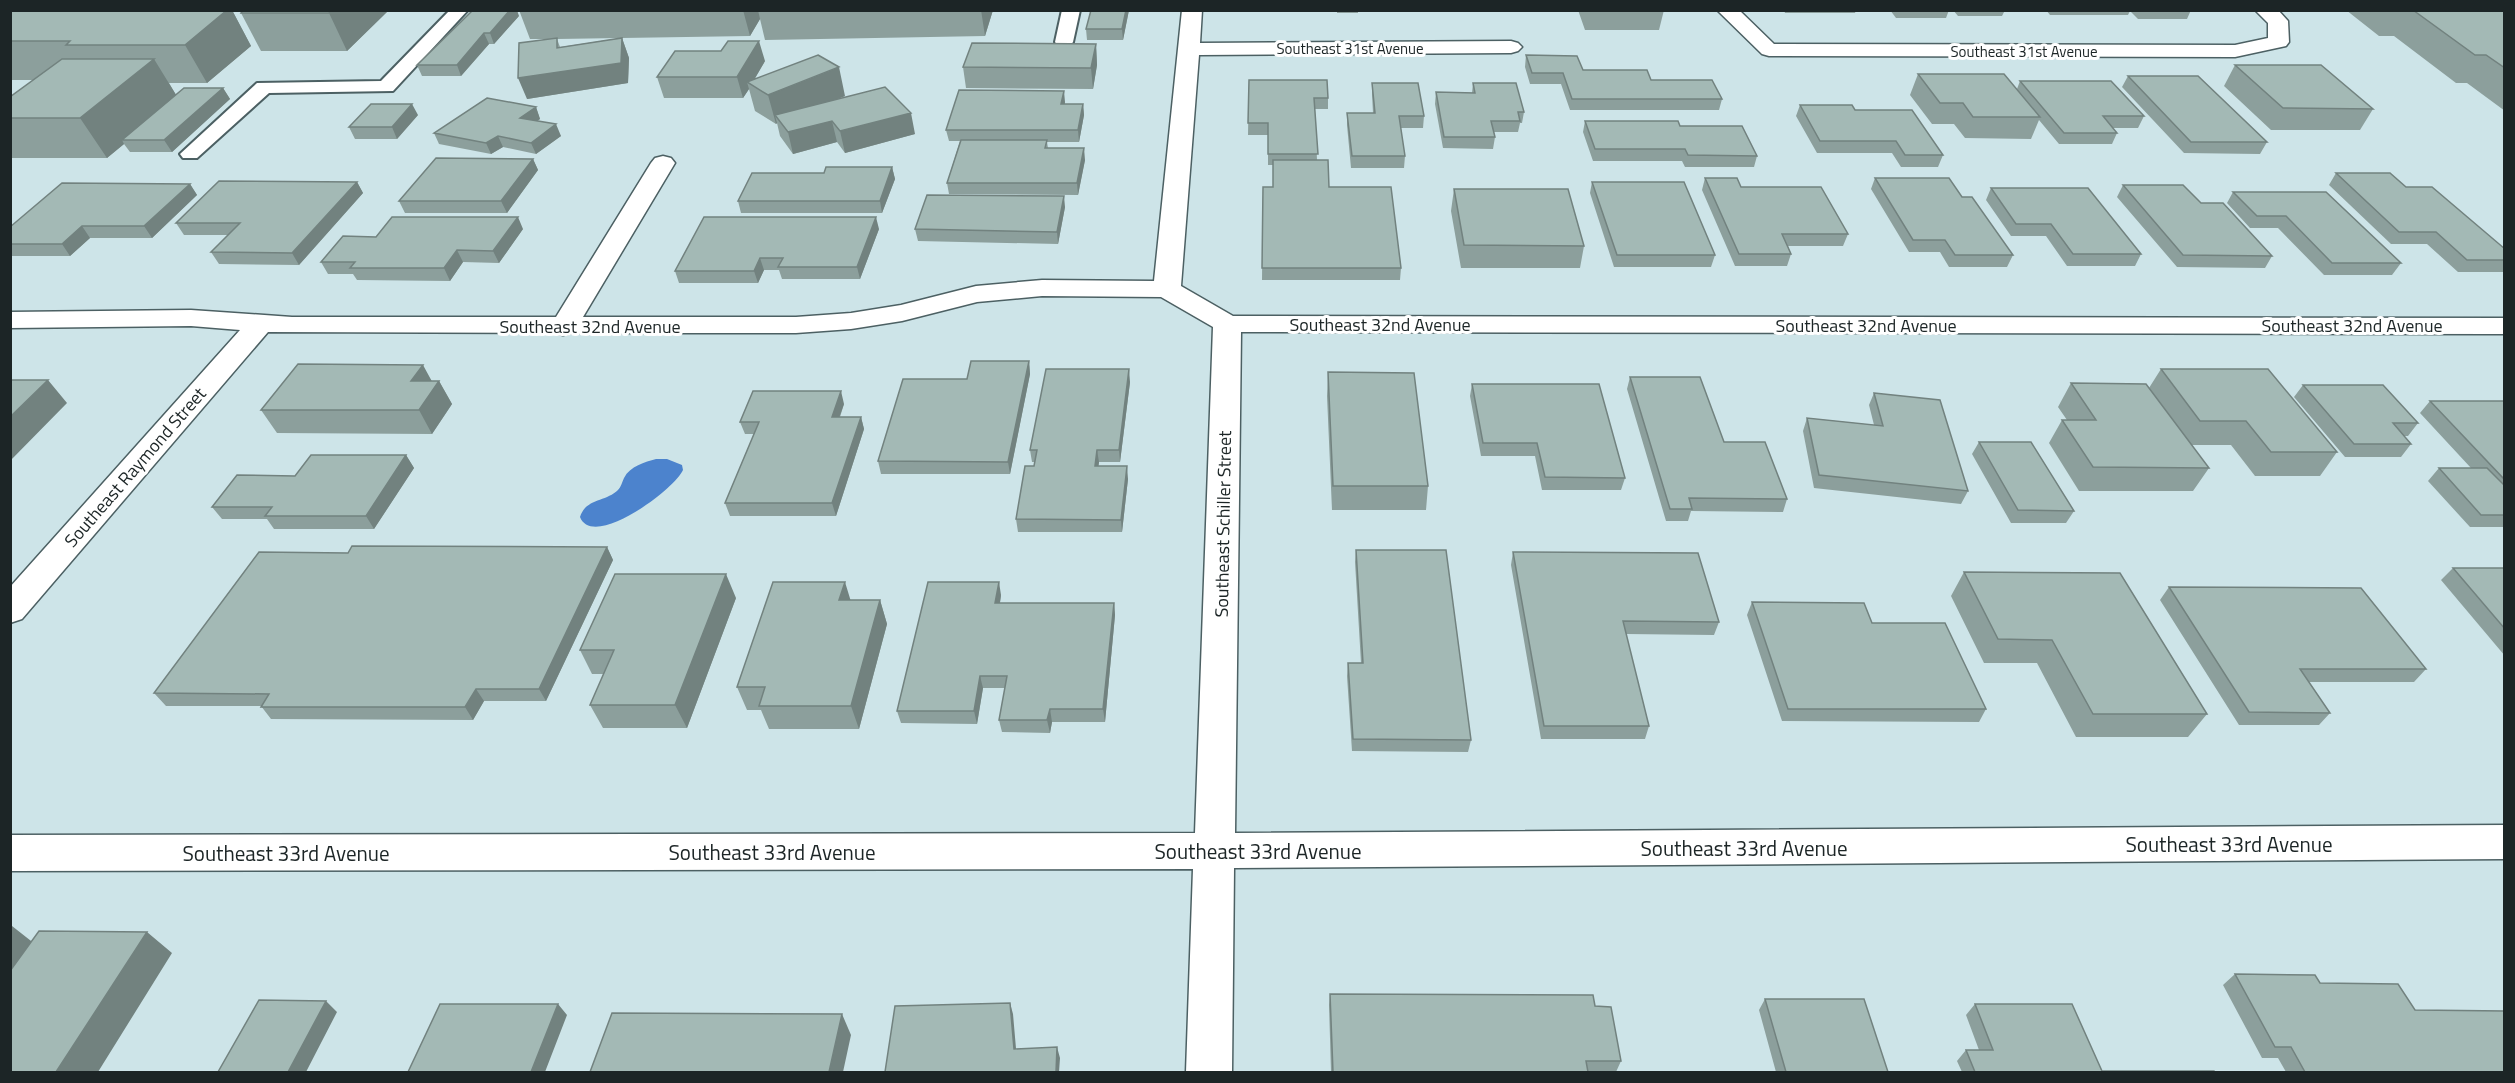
<svg xmlns="http://www.w3.org/2000/svg" width="2515" height="1083" font-family="'Titillium Web',sans-serif">
	<style>
		.water { fill: #4c83cd }
		.lines { fill: none; stroke-linecap: round; stroke-linejoin: round }
		.lane-casing { stroke: #4c6063; stroke-width: 4 }
		.street-casing { stroke: #4c6063; stroke-width: 3 }
		.lane { fill: #fff; fill-rule: evenodd }
		.street { fill: #fff; fill-rule: evenodd }
		.wall { fill: #8c9f9c; fill-rule: evenodd }
		.shaded-wall { fill: #72827f }
		.building { fill: #a3b9b5; stroke: #72827f; stroke-width: 1.5 }
		.labels { text-anchor: middle; dominant-baseline: central; stroke-width: 6; stroke-linejoin: round; paint-order: stroke }
		.far-street-label { font-size: 15px; fill: #1c2526; stroke: #fff }
		.street-label { font-size: 18px; fill: #1c2526; stroke: #fff }
		.near-street-label { font-size: 21px; fill: #1c2526; stroke: #fff }
	</style>
	<rect width="100%" height="100%" fill="#cde4e8"/>
	<!-- water -->
	<path class="water" d="M656 459H667L682 465 683 470C674 490 593 550 580 517 586 498 606 502 618 490 621 487 622 482 624 478 630 466 645 462 656 459Z"/>
	<g class="lines">
		<!-- lane casing -->
		<g class="lane-casing">
			<path id="lane" d="M450 10H468L393 91 269 93 197 158H183L180 154 257 83 381 81Z
				M1062 10H1080L1073 42 1070 46H1058L1055 42Z"/>
		</g>
		<!-- street casing -->
		<g class="street-casing">
			<path id="street" d="M1182 10H1202L1200 43 1511 41 1518 43 1522 47 1518 51 1511 53 1199 55 1181 286 1233 316 2504 318V334L1241 332 1235 833 2504 825V859L1234 868 1232 1072H1186L1193 869 10 871V835L1195 833 1213 327 1161 297 1042 296 977 302 902 321 851 329 796 333H571L563 335 555 333 268 332 22 619 10 623V587L240 330 191 326 10 328V312L191 310 292 317H556L651 163 655 158 663 156 671 158 675 163 583 317H796L851 313 901 305 976 286 1042 280 1154 281Z
				M1717 10H1739L1774 44 2235 45 2268 38V23L2255 10H2278L2288 21 2289 42 2286 46 2235 57 1769 56 1762 54Z"/>
		</g>
		<!-- lane -->
		<use href="#lane" class="lane"/>
		<!-- street -->
		<use href="#street" class="street"/>
	</g>
	<!-- wall -->
	<path class="wall" d="M10 10H232L251 46 207 83H169L176 95 223 88 230 99 172 152H130L124 144 107 158H11L10 97 34 80H10Z
		M389 10 347 51H261L241 13Z
		M519 10H993L985 36 765 40 760 19 750 36 622 38 629 58 628 83 527 99 547 39H530ZM621 38 560 47 557 39Z
		M1091 10H1129L1123 40H1087L1086 29Z
		M1337 10H1358V13H1337Z
		M1578 10H1664L1659 30H1585Z
		M1784 10H1856L1855 13H1785Z
		M1890 10H1949L1946 18H1896Z
		M1953 10H2005L2002 16H1958Z
		M2046 10H2191L2187 19H2138L2130 11 2128 15H2050Z
		M2346 10H2505V111L2467 83H2456L2394 36H2379Z
		M519 16 494 44H489L461 76H422L417 65Z
		M1096 44 1097 65 1093 89 966 88 963 67Z
		M1526 55 1583 70 1651 80 1722 99 1719 110H1570L1561 84H1530L1525 67Z
		M765 61 754 80 845 96 838 99 915 134 845 153 837 142 793 154 780 136 777 123 776 124 755 111 749 89 743 98H664L657 77Z
		M2235 65 2373 109 2360 130H2271L2224 86Z
		M1918 74 2017 89 2020 81 2144 116 2138 128H2113L2117 133 2112 144H2059L2039 120 2031 139 1965 138 1954 124H1932L1910 95Z
		M2128 76 2267 142 2260 154 2184 153 2122 87Z
		M1249 80 1328 98V109H1315L1317 160 1329 187 1401 268 1400 280H1262L1263 187H1273V165H1268V135H1248Z
		M1372 83 1424 116 1423 128H1400L1405 156 1404 168H1351L1347 125V113H1373L1372 94Z
		M1473 83 1524 112 1522 123H1520L1518 132H1494L1495 137 1493 149 1443 148 1435 104 1436 92 1472 93Z
		M1065 102V104H1083L1084 115 1079 142H1047L1048 148 1085 160 1078 195 949 194 947 183 960 141H949L946 130Z
		M1800 105 1855 110 1943 155 1938 167H1901L1892 153H1817L1796 116Z
		M536 107 540 119 537 121 561 136 536 154 503 147 491 154 439 144 434 133Z
		M418 115 397 139H355L349 127Z
		M1585 121 1680 126 1757 156 1754 167H1685L1682 161H1593L1583 132Z
		M533 159 538 170 507 213H405L399 201Z
		M892 167 895 179 882 213H741L738 201Z
		M2336 173 2406 187 2505 249V272H2458L2427 244H2391L2329 185Z
		M1705 178 1741 187 1848 234 1843 246H1788L1791 254 1787 266H1735L1702 190Z
		M1875 178 1962 197 2013 255 2007 267H1949L1940 252H1909L1871 189Z
		M357 182 363 193 299 265 219 264 211 252 229 235H184L176 223Z
		M1592 182 1715 255 1711 267H1614L1590 193Z
		M190 184 197 195 152 238H90L70 256H10V227Z
		M2123 185 2201 203 2272 256 2265 268 2177 267 2117 197Z
		M1991 188 2141 254 2135 266H2067L2046 236H2011L1986 200Z
		M1454 189 1584 246 1580 268H1461L1451 211Z
		M2233 192 2401 263 2392 275H2324L2278 228H2250L2227 203Z
		M1065 207 1058 244 918 241 915 229Z
		M523 229 499 263 463 262 450 281 357 280 353 274H328L321 262 376 237Z
		M879 229 860 279H782L779 270H764L758 283H679L675 271Z
		M1029 361 1030 374 1010 474H881L878 461 967 379Z
		M2161 369 2337 452 2320 476H2255L2231 445H2191L2209 468 2193 491H2079L2049 443 2062 420H2067L2058 407 2071 383 2149 388Z
		M1328 372 1428 486 1426 510H1332L1327 396Z
		M1630 377 1724 442 1787 499 1783 512 1691 511 1688 521H1666L1627 389Z
		M431 381H439L452 404 432 434 277 433 261 410Z
		M1130 382 1120 462H1099L1098 466 1128 479 1122 532H1018L1016 519 1035 462H1032L1030 450Z
		M1472 384 1625 478 1621 490H1542L1535 456H1481L1470 396Z
		M2303 385 2418 423 2408 436H2403L2411 444 2401 457H2345L2294 397Z
		M1874 393 1968 491 1961 504 1814 488 1803 431 1807 418 1874 425 1869 405Z
		M2430 401H2505V527H2470L2428 481 2439 468H2471L2420 413Z
		M844 404 840 417H861L864 429 836 516H730L725 503 754 434H745L740 422Z
		M1979 442 2074 511 2066 523H2011L1972 454Z
		M406 455 414 468 374 529H274L267 519H222L212 507 295 476Z
		M607 547 613 560 546 701H484L473 720 271 719 261 706H166L154 693 348 553Z
		M1356 550 1471 740 1468 752 1352 751 1347 676 1348 663H1361L1355 562Z
		M1513 552 1719 622 1714 635 1626 634 1649 726 1645 739H1541L1511 565Z
		M2453 568H2505V656L2441 580Z
		M1964 572 2207 714 2188 737H2076L2037 663H1984L1951 596Z
		M2169 587 2426 669 2414 682H2309L2330 713 2319 725H2239L2160 600Z
		M1001 595 1000 603H1114L1115 615 1105 722H1052L1050 733 1002 732 999 720 1005 688H983L977 724 901 723 897 711Z
		M736 598 687 728H603L590 705 604 674H592L580 650Z
		M880 600 887 624 859 729H769L761 710H747L737 687Z
		M1752 602 1872 623 1986 709 1979 722 1782 721 1747 615Z
		M2235 974 2320 983 2415 1010 2505 1072H2286L2278 1058H2262L2223 985Z
		M1330 994 1595 1006 1621 1061 1616 1072H1331L1329 1005Z
		M1765 999 1888 1072H1776L1759 1010Z
		M1975 1004 2102 1071 2215 1072H1962L1957 1061 1966 1050H1979L1966 1015Z"/>
	<!-- shaded-wall -->
	<path class="shaded-wall" d="M227 10H232L251 46 207 83 185 45Z
		M331 10H389L347 51 329 13Z
		M510 10H517L519 16 494 44 490 33Z
		M743 10H758L760 19 750 36Z
		M981 10H993L985 36Z
		M1126 10H1129L1123 40 1122 29Z
		M484 33 489 44 461 76 457 65Z
		M622 38 629 58 628 83 527 99 518 78Z
		M759 41 765 61 751 85 747 82 749 89 743 98 737 77Z
		M1096 44 1097 65 1093 89 1091 68Z
		M154 59 178 98 122 140 124 144 107 158 80 118Z
		M839 67 845 96 780 122 775 115 777 123 776 124 768 95Z
		M223 88 230 99 172 152 164 140Z
		M1064 91 1065 102 1062 115 1061 104Z
		M412 104 418 115 397 139 392 127Z
		M1083 104 1084 115 1079 142 1078 130Z
		M536 107 540 119 525 129 520 118Z
		M911 113 915 134 845 153 840 131Z
		M832 121 837 142 793 154 788 132Z
		M556 124 561 136 536 154 531 143Z
		M498 136 503 147 491 154 486 143Z
		M1084 148 1085 160 1078 195 1077 183Z
		M533 159 538 170 507 213 501 201Z
		M892 167 895 179 882 213 880 201Z
		M357 182 363 193 299 265 292 253Z
		M190 184 197 195 152 238 144 226Z
		M1064 196 1065 207 1058 244 1057 232Z
		M518 217 523 229 499 263 493 251Z
		M876 217 879 229 860 279 857 267Z
		M82 226 90 238 70 256 62 244Z
		M457 250 463 262 450 281 444 268Z
		M760 258 764 270 758 283 754 271Z
		M1029 361 1030 374 1010 474 1008 462Z
		M423 365 435 387 439 381 452 404 432 434 419 410 411 381Z
		M1129 369 1130 382 1120 462 1119 450Z
		M48 380 67 403 10 461V417Z
		M841 391 844 404 835 429 832 417Z
		M861 417 864 429 836 516 832 503Z
		M1097 450 1099 462 1097 479 1095 466Z
		M406 455 414 468 374 529 366 516Z
		M1127 466 1128 479 1122 532 1121 520Z
		M607 547 613 560 546 701 539 689Z
		M726 574 736 598 687 728 675 705Z
		M845 582 852 605 839 600Z
		M999 582 1001 595 998 615 995 603Z
		M880 600 887 624 859 729 851 706Z
		M1114 603 1115 615 1105 722 1103 709Z
		M980 676 983 688 977 724 974 711Z
		M476 689 484 701 473 720 465 707Z
		M1050 709 1052 722 1050 733 1047 720Z
		M12 926 40 948 10 991V929Z
		M147 932 172 953 98 1072H56Z
		M326 1001 337 1012 306 1072H288Z
		M1010 1003 1013 1014 1017 1060 1014 1049Z
		M558 1004 567 1015 545 1072H531Z
		M842 1014 851 1035 843 1072H829Z
		M1057 1047 1060 1058 1059 1072H1056Z"/>
	<!-- building -->
	<path class="building" d="M10 10H227L185 45H66L70 41H10Z
		M243 10H331L329 13H241Z
		M473 10H510L490 33H484L457 65H417Z
		M1091 10H1126L1122 29H1086Z
		M2413 10H2505V68L2486 55H2475Z
		M557 38V48L622 38 621 63 518 78 519 43Z
		M728 41H759L737 77H657L675 51H721Z
		M972 43 1096 44 1091 68 963 67Z
		M818 55 839 67 768 95 747 82Z
		M1526 55 1577 56 1583 70H1647L1651 80H1712L1722 99H1572L1563 73H1532Z
		M62 59H154L80 118H10V97Z
		M2235 65H2321L2373 109 2283 108Z
		M1918 74H2004L2040 117H1973L1963 103H1940Z
		M2128 76H2198L2267 142H2191Z
		M1249 80H1327L1328 98H1314L1318 154H1268V123H1248Z
		M2020 81H2111L2144 116H2103L2117 133H2064Z
		M1372 83H1418L1424 116H1399L1405 156H1352L1347 113H1375Z
		M1473 83H1516L1524 112H1518L1520 121H1491L1495 137H1444L1436 92 1475 93Z
		M885 87 911 113 840 131 832 121 788 132 775 115Z
		M184 88H223L164 140H122Z
		M959 90 1064 91 1061 104H1083L1078 130H946Z
		M487 98 536 107 520 118 556 124 531 143 498 136 486 143 434 133Z
		M371 104H412L392 127H349Z
		M1800 105H1852L1855 110H1912L1943 155H1905L1896 141H1820Z
		M1585 121H1678L1680 126H1742L1757 156 1688 155 1685 149H1595Z
		M961 140H1047L1045 148H1084L1077 183H947Z
		M436 158 533 159 501 201H399Z
		M1273 160H1328L1329 187H1391L1401 268H1262L1263 187H1273Z
		M826 167H892L880 201H738L752 173H824Z
		M2336 173H2390L2406 187H2432L2505 249V260H2467L2436 232H2399Z
		M1705 178H1737L1741 187H1821L1848 234H1782L1791 254H1739Z
		M1875 178H1949L1962 197H1972L2013 255H1955L1945 240H1913Z
		M219 181 357 182 292 253 211 252 240 223H176Z
		M1592 182H1684L1715 255H1617Z
		M62 183 190 184 144 226H82L62 244H10V227Z
		M2123 185H2183L2201 203H2223L2272 256 2183 255Z
		M1991 188H2088L2141 254H2073L2051 224H2016Z
		M1454 189H1568L1584 246 1464 245Z
		M2233 192H2326L2401 263H2332L2286 216H2257Z
		M927 195 1064 196 1057 232 915 229Z
		M392 217H518L493 251 457 250 444 268H350L355 262H321L343 236 376 237Z
		M704 217H876L857 267H778L783 258H760L754 271H675Z
		M971 361H1029L1008 462 878 461 903 379H967Z
		M298 364 423 365 411 381H439L419 410H261Z
		M1046 369H1129L1119 450H1097L1095 466H1127L1121 520 1016 519 1025 466H1034L1037 450H1030Z
		M2161 369H2268L2337 452H2271L2246 421H2200Z
		M1328 372 1414 373 1428 486H1333Z
		M1630 377H1700L1724 442H1765L1787 499 1689 498 1692 509H1670Z
		M10 380H48L10 417Z
		M2071 383 2146 384 2209 468 2093 467 2062 420H2096Z
		M1472 384H1599L1625 478 1545 477 1537 443H1483Z
		M2303 385H2383L2418 423H2393L2411 444H2354Z
		M753 391H841L832 417H861L832 503H725L759 422H740Z
		M1874 393 1940 400 1968 491 1819 475 1807 418 1883 426Z
		M2430 401H2505V480Z
		M1979 442H2031L2074 511 2018 510Z
		M311 455H406L366 516H265L272 507H212L237 475 295 476Z
		M2439 468H2487L2505 486V515H2481Z
		M352 546 607 547 539 689H476L465 707H261L269 694 154 693 259 552 348 553Z
		M1356 550H1446L1471 740 1353 739 1348 663H1363Z
		M1513 552 1698 553 1719 622 1623 621 1649 726H1544Z
		M2453 568H2505V629Z
		M1964 572 2120 573 2207 714H2093L2052 640 1998 639Z
		M615 574H726L675 705H590L614 650H580Z
		M773 582H845L839 600H880L851 706H759L765 687H737Z
		M928 582H999L995 603H1114L1103 709H1050L1047 720H999L1007 676H980L974 711H897Z
		M2169 587 2361 588 2426 669H2300L2330 713 2249 712Z
		M1752 602 1864 603 1872 623H1945L1986 709H1788Z
		M39 931 147 932 56 1072H10V971Z
		M2235 974 2315 975 2320 983 2398 984 2415 1010 2505 1011V1072H2305L2291 1047H2275Z
		M1330 994 1593 995 1595 1006 1611 1007 1621 1061H1586L1588 1072H1333Z
		M1765 999H1864L1888 1072H1786Z
		M259 1000 326 1001 288 1072H218Z
		M1010 1003 1014 1049 1057 1047 1056 1072H885L895 1006Z
		M440 1004H558L531 1072H408Z
		M1975 1004H2072L2102 1071H2214L2215 1072H1975L1966 1050H1993Z
		M612 1013 842 1014 829 1072H590Z"/>
	<g class="labels">
		<!-- far-street labels -->
		<g class="far-street-label">
			<text x="1350" y="48">Southeast 31st Avenue</text>
			<text x="2024" y="51">Southeast 31st Avenue</text>
		</g>
		<!-- street labels -->
		<g class="street-label">
			<text x="1380" y="324">Southeast 32nd Avenue</text>
			<text x="1866" y="325">Southeast 32nd Avenue</text>
			<text x="2352" y="325">Southeast 32nd Avenue</text>
			<text x="590" y="326">Southeast 32nd Avenue</text>
			<text transform="translate(135 467) rotate(-49)">Southeast Raymond Street</text>
			<text transform="translate(1223 524) rotate(-89)">Southeast Schiller Street</text>
		</g>
		<!-- near-street labels -->
		<g class="near-street-label">
			<text x="2229" y="844">Southeast 33rd Avenue</text>
			<text x="1744" y="848">Southeast 33rd Avenue</text>
			<text x="1258" y="851">Southeast 33rd Avenue</text>
			<text x="772" y="852">Southeast 33rd Avenue</text>
			<text x="286" y="853">Southeast 33rd Avenue</text>
		</g>
	</g>
	<!-- border -->
	<rect width="2515" height="1083" fill="none" stroke="#1c2526" stroke-width="24"/>
</svg>
